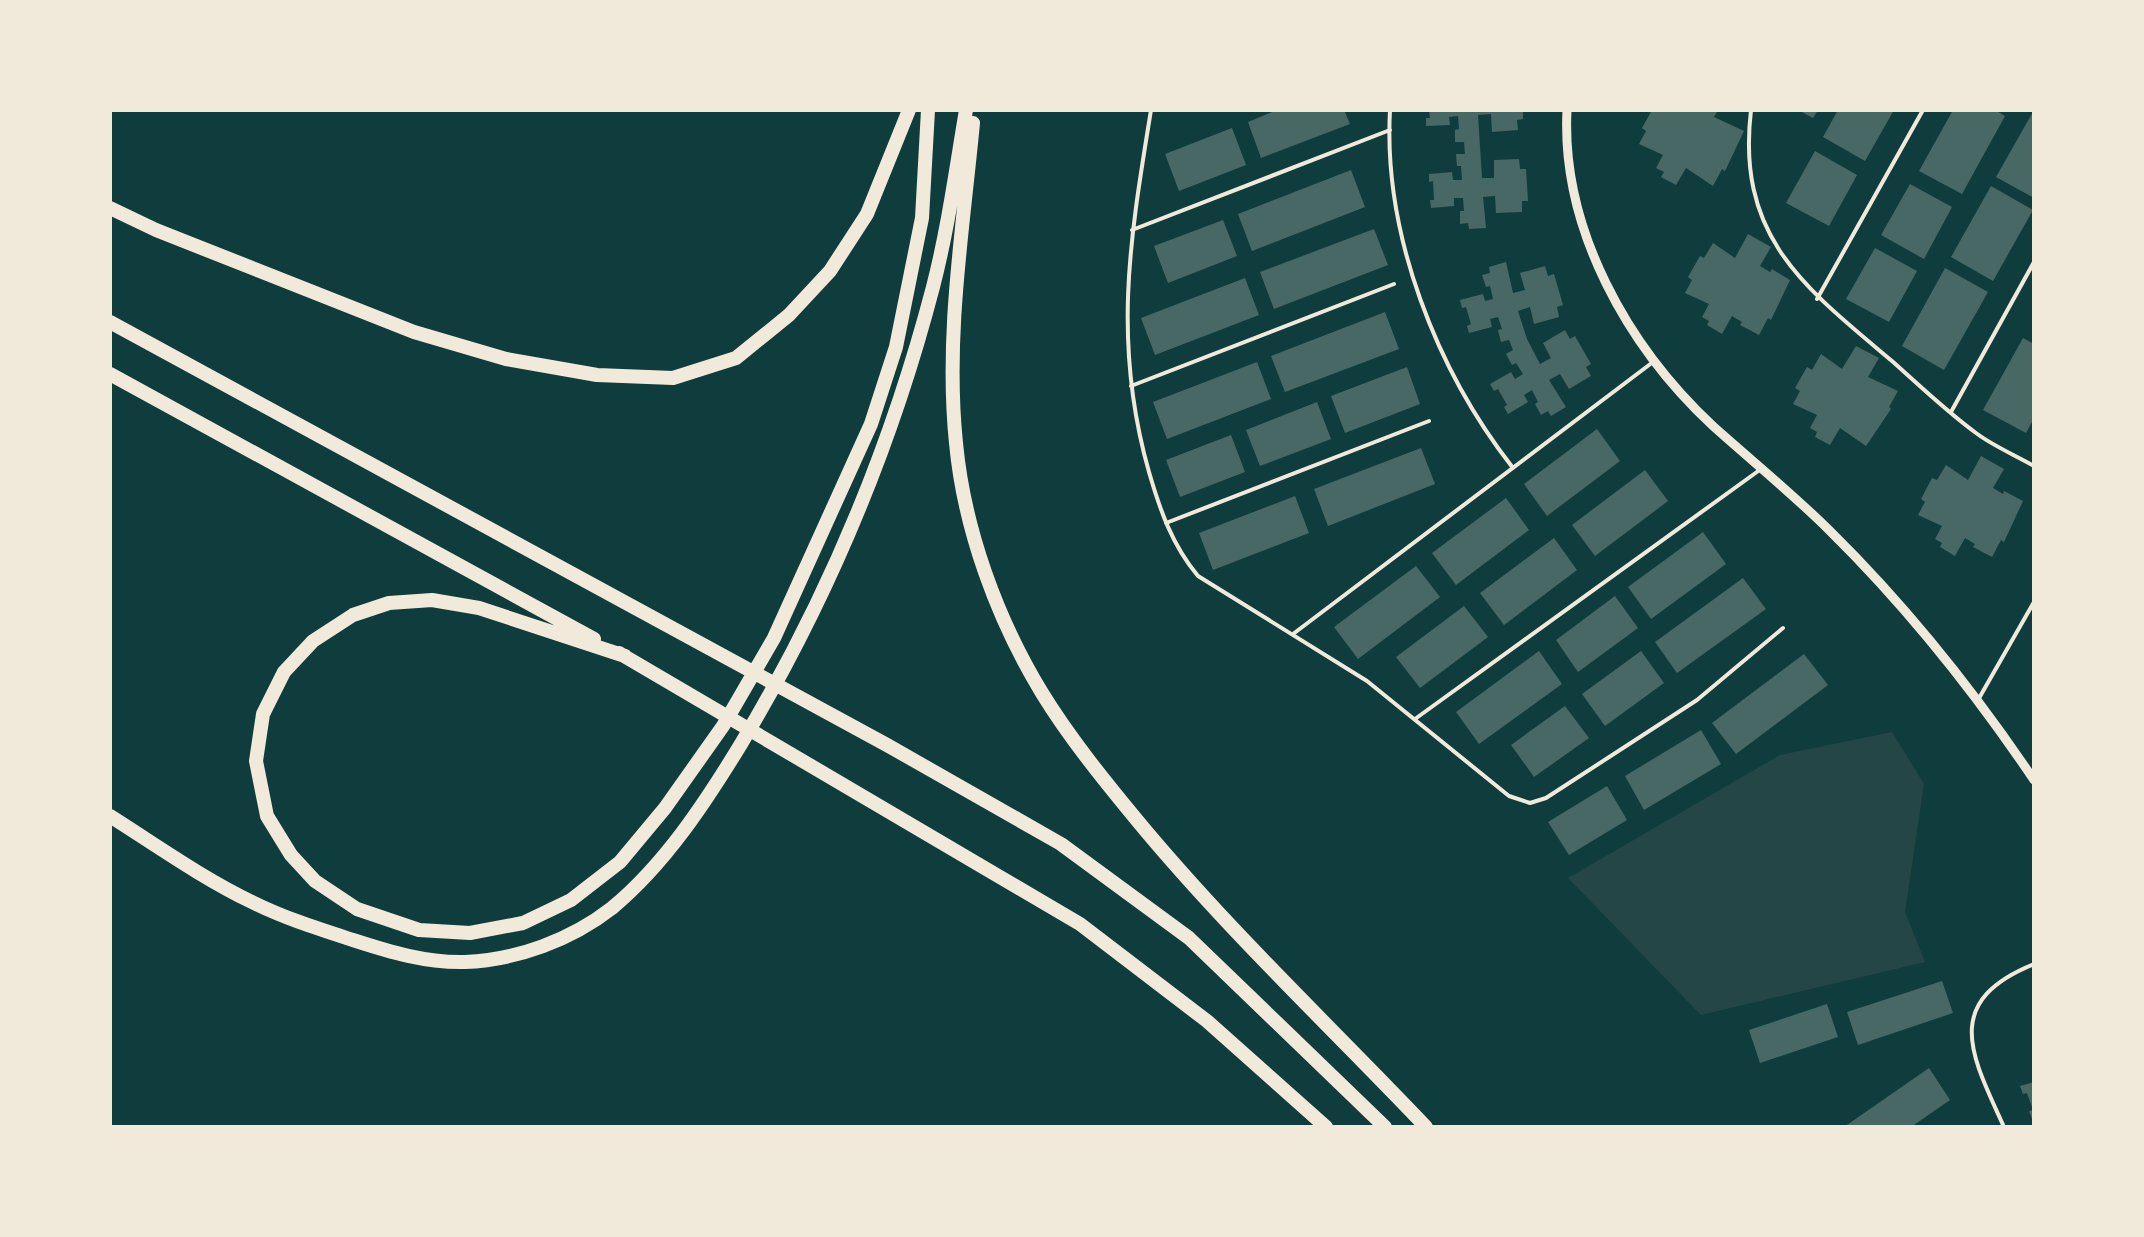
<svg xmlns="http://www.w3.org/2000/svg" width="2144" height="1237" font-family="'IBM Plex Sans',sans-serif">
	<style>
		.green { fill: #244646 }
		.building { fill: #486865 }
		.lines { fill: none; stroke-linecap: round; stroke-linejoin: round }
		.service { stroke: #f1e9da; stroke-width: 4 }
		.tertiary { stroke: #f1e9da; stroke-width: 9 }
		.motorway { stroke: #f1e9da; stroke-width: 14 }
	</style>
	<rect width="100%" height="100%" fill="#0f3d3e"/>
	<!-- green -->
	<path class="green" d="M1892 732 1924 784 1905 912 1925 962 1701 1015 1568 878 1780 755Z"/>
	<!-- building -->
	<path class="building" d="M1277 110H1344L1350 124 1261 158 1248 122Z
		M1429 110H1523V119L1517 120 1518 130 1492 132 1491 114 1478 115 1482 178H1494V160L1519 159 1520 169H1526L1528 201H1522V212L1496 213 1495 196 1483 197 1486 228 1469 229 1468 223 1460 224V211H1464L1463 198H1454V206L1431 208 1430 200H1434L1433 181 1429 182V174L1452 172 1453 180H1462L1461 166H1457L1456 154H1465L1464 142H1455V130L1459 129 1458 116 1449 117 1450 125 1426 126V118H1430Z
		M1652 110H1718L1714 117 1744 131 1725 171 1722 169 1713 186 1686 168 1676 185 1661 177 1664 172 1656 168 1663 155 1639 144 1646 131 1642 128Z
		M1798 110H1818L1813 118Z
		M1838 110H1894L1865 161 1823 137Z
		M1953 110H1995L2005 116 1962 194 1919 171Z
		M2034 110V198L1996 177Z
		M1232 128 1246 165 1179 191 1165 154Z
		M1815 151 1857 175 1829 226 1786 203Z
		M1351 170 1365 207 1252 251 1238 214Z
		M1910 184 1952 207 1924 259 1881 235Z
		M1991 186 2033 210 1993 281 1951 257Z
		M1223 220 1237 256 1168 283 1154 246Z
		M1374 229 1388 265 1274 309 1260 272Z
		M1748 234 1771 247 1760 266 1770 272 1772 269 1790 280 1771 320 1768 318 1759 335 1740 325 1742 322 1732 316 1722 334 1707 325 1709 321 1702 317 1709 304 1685 293 1692 280 1688 277 1700 256 1704 258 1713 243 1735 258Z
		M1875 248 1917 271 1889 322 1846 299Z
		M1506 262 1513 293 1525 290 1520 273 1545 266 1548 276 1554 274 1563 305 1557 307 1559 317 1534 324 1530 307 1518 311 1527 339 1540 364 1551 358 1543 343 1565 330 1570 339 1575 336 1591 364 1586 367 1591 376 1569 389 1560 374 1549 380 1566 407 1551 416 1548 411 1541 415 1535 404 1538 402 1532 390 1524 395 1528 402 1508 414 1504 407 1507 405 1498 389 1494 391 1490 384 1511 372 1515 379 1523 374 1516 363 1512 365 1506 354 1513 350 1509 340 1501 342 1498 330 1502 329 1498 317 1490 319 1492 327 1469 333 1467 326 1471 324 1466 307 1462 308 1460 300 1483 294 1485 301 1493 299 1490 286 1486 287 1482 275 1490 273 1489 267Z
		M1945 268 1988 292 1944 370 1902 346Z
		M1245 278 1259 315 1155 355 1141 318Z
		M1385 312 1399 349 1285 392 1271 356Z
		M2023 338 2034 344V418L2026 433 1983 410Z
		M1856 346 1879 358 1868 377 1898 391 1889 407 1891 409 1866 446 1840 428 1830 445 1815 437 1817 432 1810 428 1817 415 1793 404 1800 391 1795 388 1807 367 1812 370 1821 354 1842 369Z
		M1257 362 1271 399 1167 439 1153 402Z
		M1407 367 1420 404 1345 433 1331 396Z
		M1317 402 1331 439 1260 466 1246 430Z
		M1597 429 1620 461 1547 516 1524 484Z
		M1231 435 1245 472 1180 497 1166 460Z
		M1421 448 1435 484 1328 526 1314 489Z
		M1981 456 2004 469 1993 488 2003 494 2004 491 2023 501 2004 542 2001 540 1992 557 1973 547 1975 544 1965 538 1955 556 1940 547 1942 543 1935 539 1942 526 1918 515 1925 502 1921 499 1932 478 1937 480 1946 465 1968 480Z
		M1645 470 1668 501 1595 556 1572 525Z
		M1295 496 1309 533 1213 570 1199 533Z
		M1506 498 1529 530 1456 585 1432 553Z
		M1703 532 1726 564 1651 619 1628 587Z
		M1554 538 1577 570 1504 625 1480 593Z
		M1416 566 1440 597 1358 659 1334 627Z
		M1743 578 1766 609 1677 673 1655 642Z
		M1615 596 1638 628 1578 672 1556 640Z
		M1464 606 1488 637 1420 688 1396 657Z
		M1539 651 1562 684 1479 744 1456 712Z
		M1641 651 1664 683 1605 726 1582 694Z
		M1804 654 1828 685 1736 754 1712 723Z
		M1565 706 1589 738 1534 777 1511 745Z
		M1701 730 1721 764 1644 810 1625 776Z
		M1607 786 1627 820 1569 855 1548 822Z
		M1942 981 1953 1013 1858 1045 1847 1012Z
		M1827 1004 1838 1037 1760 1063 1749 1030Z
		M1929 1068 1950 1100 1911 1127H1844Z
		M2034 1082V1124L2029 1111 2033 1110 2027 1093 2023 1094 2020 1086Z"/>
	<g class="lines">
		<!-- service -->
		<path class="service" d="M1151 110C1130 239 1112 342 1149 472 1160 510 1172 545 1198 576L1367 681 1509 796 1530 803 1546 798 1697 700 1783 628
			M1390 110C1383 235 1437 371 1513 468
			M1751 110C1736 237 1804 287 1892 361 1919 385 1946 411 1976 433 1993 446 2015 455 2034 466
			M1132 230 1390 130
			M1817 299 1923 110
			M1131 386 1394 284
			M1951 412 2034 262
			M1166 523 1429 421
			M1293 634 1653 362
			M1978 700 2034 602
			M1415 719 1761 469
			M2004 1127C1972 1056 1940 1002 2034 964"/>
		<!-- tertiary -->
		<path class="tertiary" d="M1567 110C1561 229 1628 347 1713 426 1752 461 1793 494 1830 531 1907 607 1974 691 2034 780"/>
		<!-- motorway -->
		<path class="motorway" d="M973 123C963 229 945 337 956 443 964 529 997 619 1042 693 1069 737 1103 779 1136 819 1226 928 1329 1025 1426 1127
			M110 208 156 230 414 332 506 359 597 375 673 378 736 358 789 315 830 271 867 214 909 110
			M110 322 887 745 1061 844 1189 938 1385 1127
			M110 374 594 639
			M619 653 1080 924 1207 1021 1326 1127
			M625 656 479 608 432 600 389 603 353 615 313 641 284 672 263 714 256 761 267 816 291 855 315 881 357 909 419 930 470 933 523 923 571 900 620 862 665 808 723 726 774 638 871 424 896 347 922 218 928 110
			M110 816C156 845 202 878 252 902 284 918 319 929 353 940 390 952 426 963 465 962 517 960 571 940 612 908 665 864 705 803 741 744 826 602 891 448 933 287 948 229 956 169 966 110"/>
	</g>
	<!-- border -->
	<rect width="2144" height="1237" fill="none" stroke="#f1e9da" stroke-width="224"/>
</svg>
